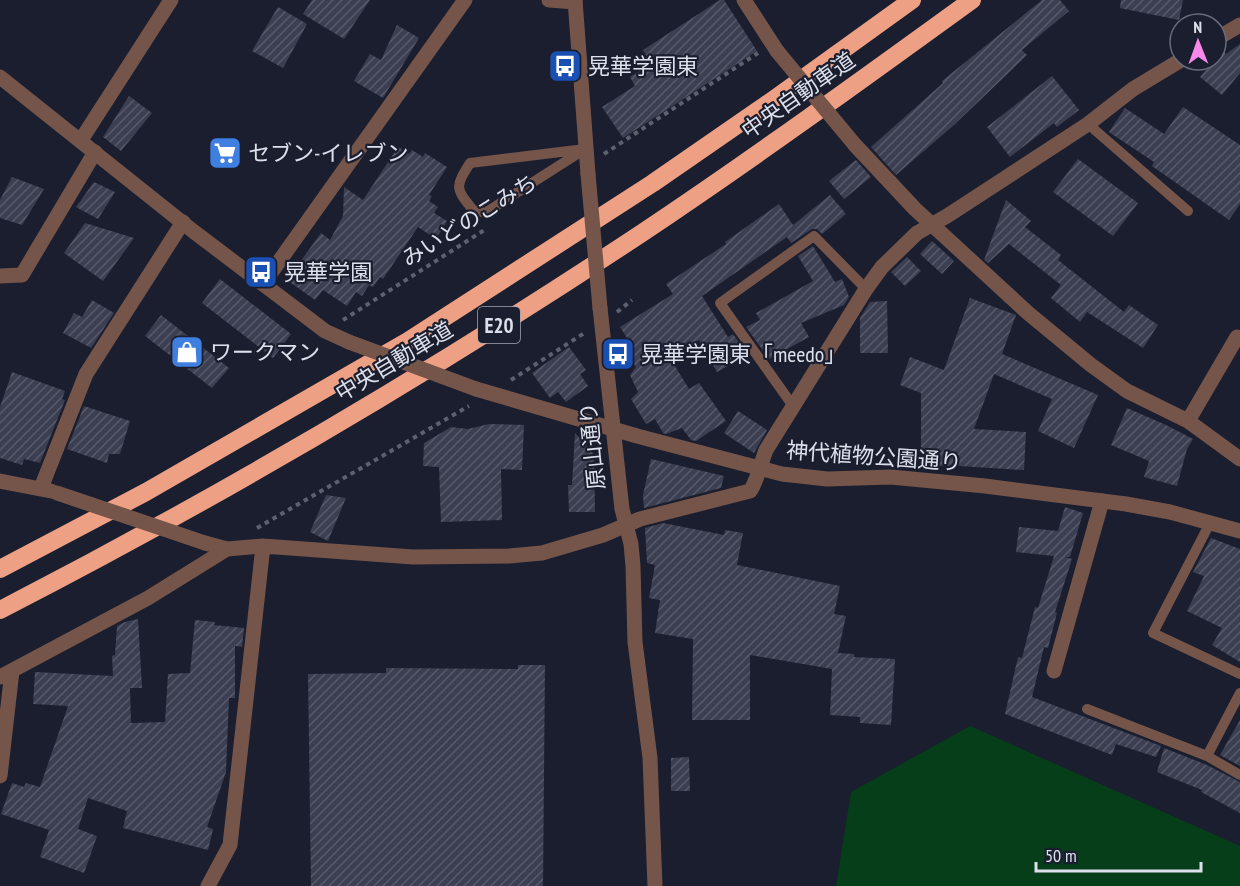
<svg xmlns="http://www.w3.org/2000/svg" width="1240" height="886" font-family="'PT Sans Narrow','Noto Sans JP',sans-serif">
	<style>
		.park { fill: #063e1a }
		.building { fill: url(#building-hatch) }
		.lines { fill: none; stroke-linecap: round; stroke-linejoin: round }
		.path { stroke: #5d616f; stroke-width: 4; stroke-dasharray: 4.5 4.5; stroke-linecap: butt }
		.service { stroke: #75554a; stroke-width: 10 }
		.minor { stroke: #75554a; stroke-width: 15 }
		.tertiary { stroke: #75554a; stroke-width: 15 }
		.motorway { stroke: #eea085; stroke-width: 18 }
		.minor-bridge { stroke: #75554a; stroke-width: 15 }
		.tertiary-bridge { stroke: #75554a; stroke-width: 15 }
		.labels { text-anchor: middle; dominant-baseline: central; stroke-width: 4.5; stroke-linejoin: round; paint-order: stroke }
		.shield { fill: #1a1e2e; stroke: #a2a6b3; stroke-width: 1.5 }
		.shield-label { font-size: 21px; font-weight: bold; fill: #dde0ec }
		.poi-label { font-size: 22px; fill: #dde0ec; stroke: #1a1e2e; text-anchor: start }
		.street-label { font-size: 22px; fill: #dde0ec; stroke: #1a1e2e }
	</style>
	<defs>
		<pattern id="building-hatch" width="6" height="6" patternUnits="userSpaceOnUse" patternTransform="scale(1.5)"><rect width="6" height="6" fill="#3b3f51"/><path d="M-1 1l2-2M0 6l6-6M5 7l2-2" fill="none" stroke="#575a6a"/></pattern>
	</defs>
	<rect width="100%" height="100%" fill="#1a1e2e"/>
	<!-- park -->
	<path class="park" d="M970 726 1240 846V886H836L851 792Z"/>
	<!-- building -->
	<path class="building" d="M312 0H370L344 39 303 14Z
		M720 0H724L757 51 623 138 602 107 635 86 630 77 651 63 643 50Z
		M1042 0H1060L1069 11 1022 50 1027 55 954 125 896 175 871 147 943 83 942 81Z
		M1121 0H1183L1179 20 1120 8Z
		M278 7 307 24 283 68 252 51Z
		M397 25 419 38 383 98 354 81 370 54 381 60Z
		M1240 44V73L1222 95 1200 77 1214 60H1216L1221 51 1226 54Z
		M1052 76 1079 110 1057 127 1054 123 1010 157 987 127Z
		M129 96 152 113 121 151 103 137Z
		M1183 107 1240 145V204L1229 220 1152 166 1154 162 1109 132 1125 108 1164 134Z
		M398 147 409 154 412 150 423 157 425 153 447 167 429 195 432 196 429 201 438 207 434 213 447 221 436 239 418 227 383 279 380 277 373 287 369 285 362 296 356 292 347 306 323 290 315 300 287 280 321 233 330 240 343 216 344 187 363 200Z
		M1078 159 1138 203 1113 236 1053 192Z
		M856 160 871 177 844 199 829 181Z
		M12 177 44 189 22 225 0 218V200Z
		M94 182 115 192 98 219 76 207Z
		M830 195 846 214 822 234 817 229H812L791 243 787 237 702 296 728 337 733 334 748 355 717 372 699 340 670 358 689 389 699 383 726 421 696 441 691 440 682 428 666 434 663 433 655 419 646 424 631 399 638 392 630 375 636 367 625 350 632 346 620 327 673 294 666 284 726 244 725 242 779 204 793 225Z
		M1006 200 1031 221 1025 227 1061 255 1058 260 1124 312 1129 305 1158 325 1143 348 1087 312 1080 322 1051 298 1061 285 1009 244 988 263 984 260Z
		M85 223 134 238 103 281 64 253Z
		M932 241 954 261 942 274 920 254Z
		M813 246 835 282 842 279 849 297 844 305 801 323 809 337 769 359 746 327 760 320 756 313 813 281 798 256Z
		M907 257 921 271 905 286 891 272Z
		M220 279 291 334 273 358 202 303Z
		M970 298 1016 315 1002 354 1098 395 1074 448 1038 431 1052 399 994 374 974 429 1026 432 1024 470 959 466H921V393L900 385 910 357 944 370Z
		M92 300 114 313 91 348 63 333 74 313 82 317Z
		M887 301 888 353H860V318L870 302Z
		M161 315 229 368 212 388 145 336Z
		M569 347 586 370 580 374 588 386 566 402 558 392 550 398 532 373Z
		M12 372 65 391 62 399 65 400 40 463 24 459 22 465 0 458V407Z
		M84 406 130 421 120 454H109L107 463 67 449Z
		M1127 408 1166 425 1193 439 1187 449 1177 486 1144 477 1149 461 1111 445Z
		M738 411 767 430 754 453 724 433Z
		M489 424 524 425 522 470 501 469 502 520 441 522 439 467 423 466 424 443 451 427 468 429Z
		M575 433 594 454 595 512H569L568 485H572Z
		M651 459 724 476 721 488 644 508 643 495Z
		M326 495 346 498 328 541 310 532Z
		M1065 507 1083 513 1070 557H1065L1072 559 1055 612 1057 613 1048 648 1044 647 1032 697 1161 746 1156 757 1116 744 1112 755 1005 714 1018 657 1022 658 1035 607 1038 608 1054 556 1016 552 1019 527 1058 531Z
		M663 523 724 535 725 530 743 533 737 565 840 586 834 614 846 616 838 653 854 654V657L895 659 891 725 860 723V717L830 715 832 669 750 655V720H692L693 639 655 633 660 600 649 598 655 565 647 563 645 528Z
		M1211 538 1240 549V662L1212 645 1222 628 1187 611 1204 576 1193 572Z
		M138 619 142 688H130L131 723 165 722 168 674 190 673 195 620 215 622 214 625 244 628 242 647 235 646V698H229L226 772 207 827 213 829 208 850 123 828 127 811 88 798 78 829 97 836 84 873 40 857 49 830 1 814 12 783 24 787 26 783 40 787 68 706 33 704 35 672 113 676 112 656 115 655 117 626 125 622Z
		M518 665H545L543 886H311L308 674 386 673V668L518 669Z
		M1240 720V766L1220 755Z
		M1164 748 1207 765 1240 782V813L1201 792 1202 790 1157 772Z
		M689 757 690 791H671V758Z"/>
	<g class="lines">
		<!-- path -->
		<path class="path" d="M604 154 758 53
			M617 312 632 300
			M343 320 486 229
			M511 380 586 332
			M257 528 469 406"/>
		<!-- service -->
		<path class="service" d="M1088 124 1188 211
			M585 149 485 213 473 210C455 188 455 187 470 163Z
			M793 406 720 303 814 236 866 289
			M1210 523 1153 633 1240 674
			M1087 709 1207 756 1240 775
			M1207 756 1240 693"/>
		<!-- minor -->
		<path class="minor" d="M549 0 575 2
			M744 0 777 51
			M1216 39 1240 25
			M81 140 171 0
			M855 145 915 209 1028 313 1091 365 1127 391 1188 421 1240 459
			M0 276 22 275 95 152
			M263 284 465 0
			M1188 421 1237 337 1240 339
			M0 481 51 491
			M41 488 86 374 183 222
			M205 543 227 549 263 546 413 557 509 556 542 553 603 535 640 519 750 491C756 484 762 460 766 450L866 289 882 267 917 233 947 216 1088 124 1133 89 1181 60
			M1054 671 1102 501
			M0 677 148 598 227 549
			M0 776 12 671
			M208 886 230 845 263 546"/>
		<!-- tertiary -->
		<path class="tertiary" d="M575 0 588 174
			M0 77 193 231 325 331 349 342
			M600 308 622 509 631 544 633 566 635 642 650 758 655 886
			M476 389 637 436 782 474 827 479 891 477 985 486 1126 504 1170 512 1240 531"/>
		<!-- motorway -->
		<path class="motorway" d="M0 569 146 492 408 341 653 183 776 98 912 0
			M0 610C220 497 435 370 642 233 754 158 863 79 972 0"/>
		<!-- minor-bridge -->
		<path class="minor-bridge" d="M777 51 855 145
			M57 493 205 543"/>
		<!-- tertiary-bridge -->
		<path class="tertiary-bridge" d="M588 174 600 308
			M349 342 476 389"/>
	</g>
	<!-- icons -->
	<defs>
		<g id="bus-square" transform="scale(1.725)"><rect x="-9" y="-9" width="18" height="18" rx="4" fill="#1a4fb4" stroke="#1a1e2e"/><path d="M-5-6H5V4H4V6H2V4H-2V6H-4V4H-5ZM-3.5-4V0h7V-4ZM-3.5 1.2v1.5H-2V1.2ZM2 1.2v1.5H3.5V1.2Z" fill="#fff"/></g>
		<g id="supermarket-square" transform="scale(1.725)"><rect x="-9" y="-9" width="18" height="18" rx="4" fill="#3f7fe0" stroke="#1a1e2e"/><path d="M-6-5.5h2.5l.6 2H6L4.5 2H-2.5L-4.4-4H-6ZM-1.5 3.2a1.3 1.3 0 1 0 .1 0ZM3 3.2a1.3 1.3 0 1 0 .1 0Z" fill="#fff"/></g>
		<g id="shop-square" transform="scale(1.725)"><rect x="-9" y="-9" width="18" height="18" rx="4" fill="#3f7fe0" stroke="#1a1e2e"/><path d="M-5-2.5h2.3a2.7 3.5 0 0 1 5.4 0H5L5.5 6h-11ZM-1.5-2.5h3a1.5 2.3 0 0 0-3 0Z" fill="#fff"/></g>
	</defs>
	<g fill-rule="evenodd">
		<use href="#bus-square" x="565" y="66"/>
		<use href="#supermarket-square" x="225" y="153"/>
		<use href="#bus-square" x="261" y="272"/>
		<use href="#shop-square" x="187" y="352"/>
		<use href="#bus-square" x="618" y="354"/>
	</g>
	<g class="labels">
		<!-- shield labels -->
		<rect class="shield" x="478" y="307" width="42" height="36" rx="4.5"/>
		<g class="shield-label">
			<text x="499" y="325">E20</text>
		</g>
		<!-- poi labels -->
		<g class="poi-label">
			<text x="588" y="66">晃華学園東</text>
			<text x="248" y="153">セブン-イレブン</text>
			<text x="284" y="272">晃華学園</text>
			<text x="210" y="352">ワークマン</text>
			<text x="641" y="354">晃華学園東「meedo」</text>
		</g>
		<!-- street labels -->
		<g class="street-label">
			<text transform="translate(798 95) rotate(-35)">中央自動車道</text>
			<text transform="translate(469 220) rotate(-32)">みいどのこみち</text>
			<text transform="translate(394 361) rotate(-31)">中央自動車道</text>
			<text transform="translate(592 446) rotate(-96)">原山通り</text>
			<text transform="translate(874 456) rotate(4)">神代植物公園通り</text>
		</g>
	</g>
	<!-- north arrow -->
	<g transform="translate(1198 42) rotate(359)"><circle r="28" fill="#1a1e2e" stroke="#686c7a" stroke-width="1.5"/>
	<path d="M0-4.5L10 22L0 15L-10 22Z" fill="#f888e9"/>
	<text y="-9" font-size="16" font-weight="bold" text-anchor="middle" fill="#dde0ec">N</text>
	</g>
	<!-- scale -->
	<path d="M1036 862v9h165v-9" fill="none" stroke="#dde0ec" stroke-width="3"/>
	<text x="1045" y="862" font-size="18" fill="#dde0ec" stroke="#1a1e2e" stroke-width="4.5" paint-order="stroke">50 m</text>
</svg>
